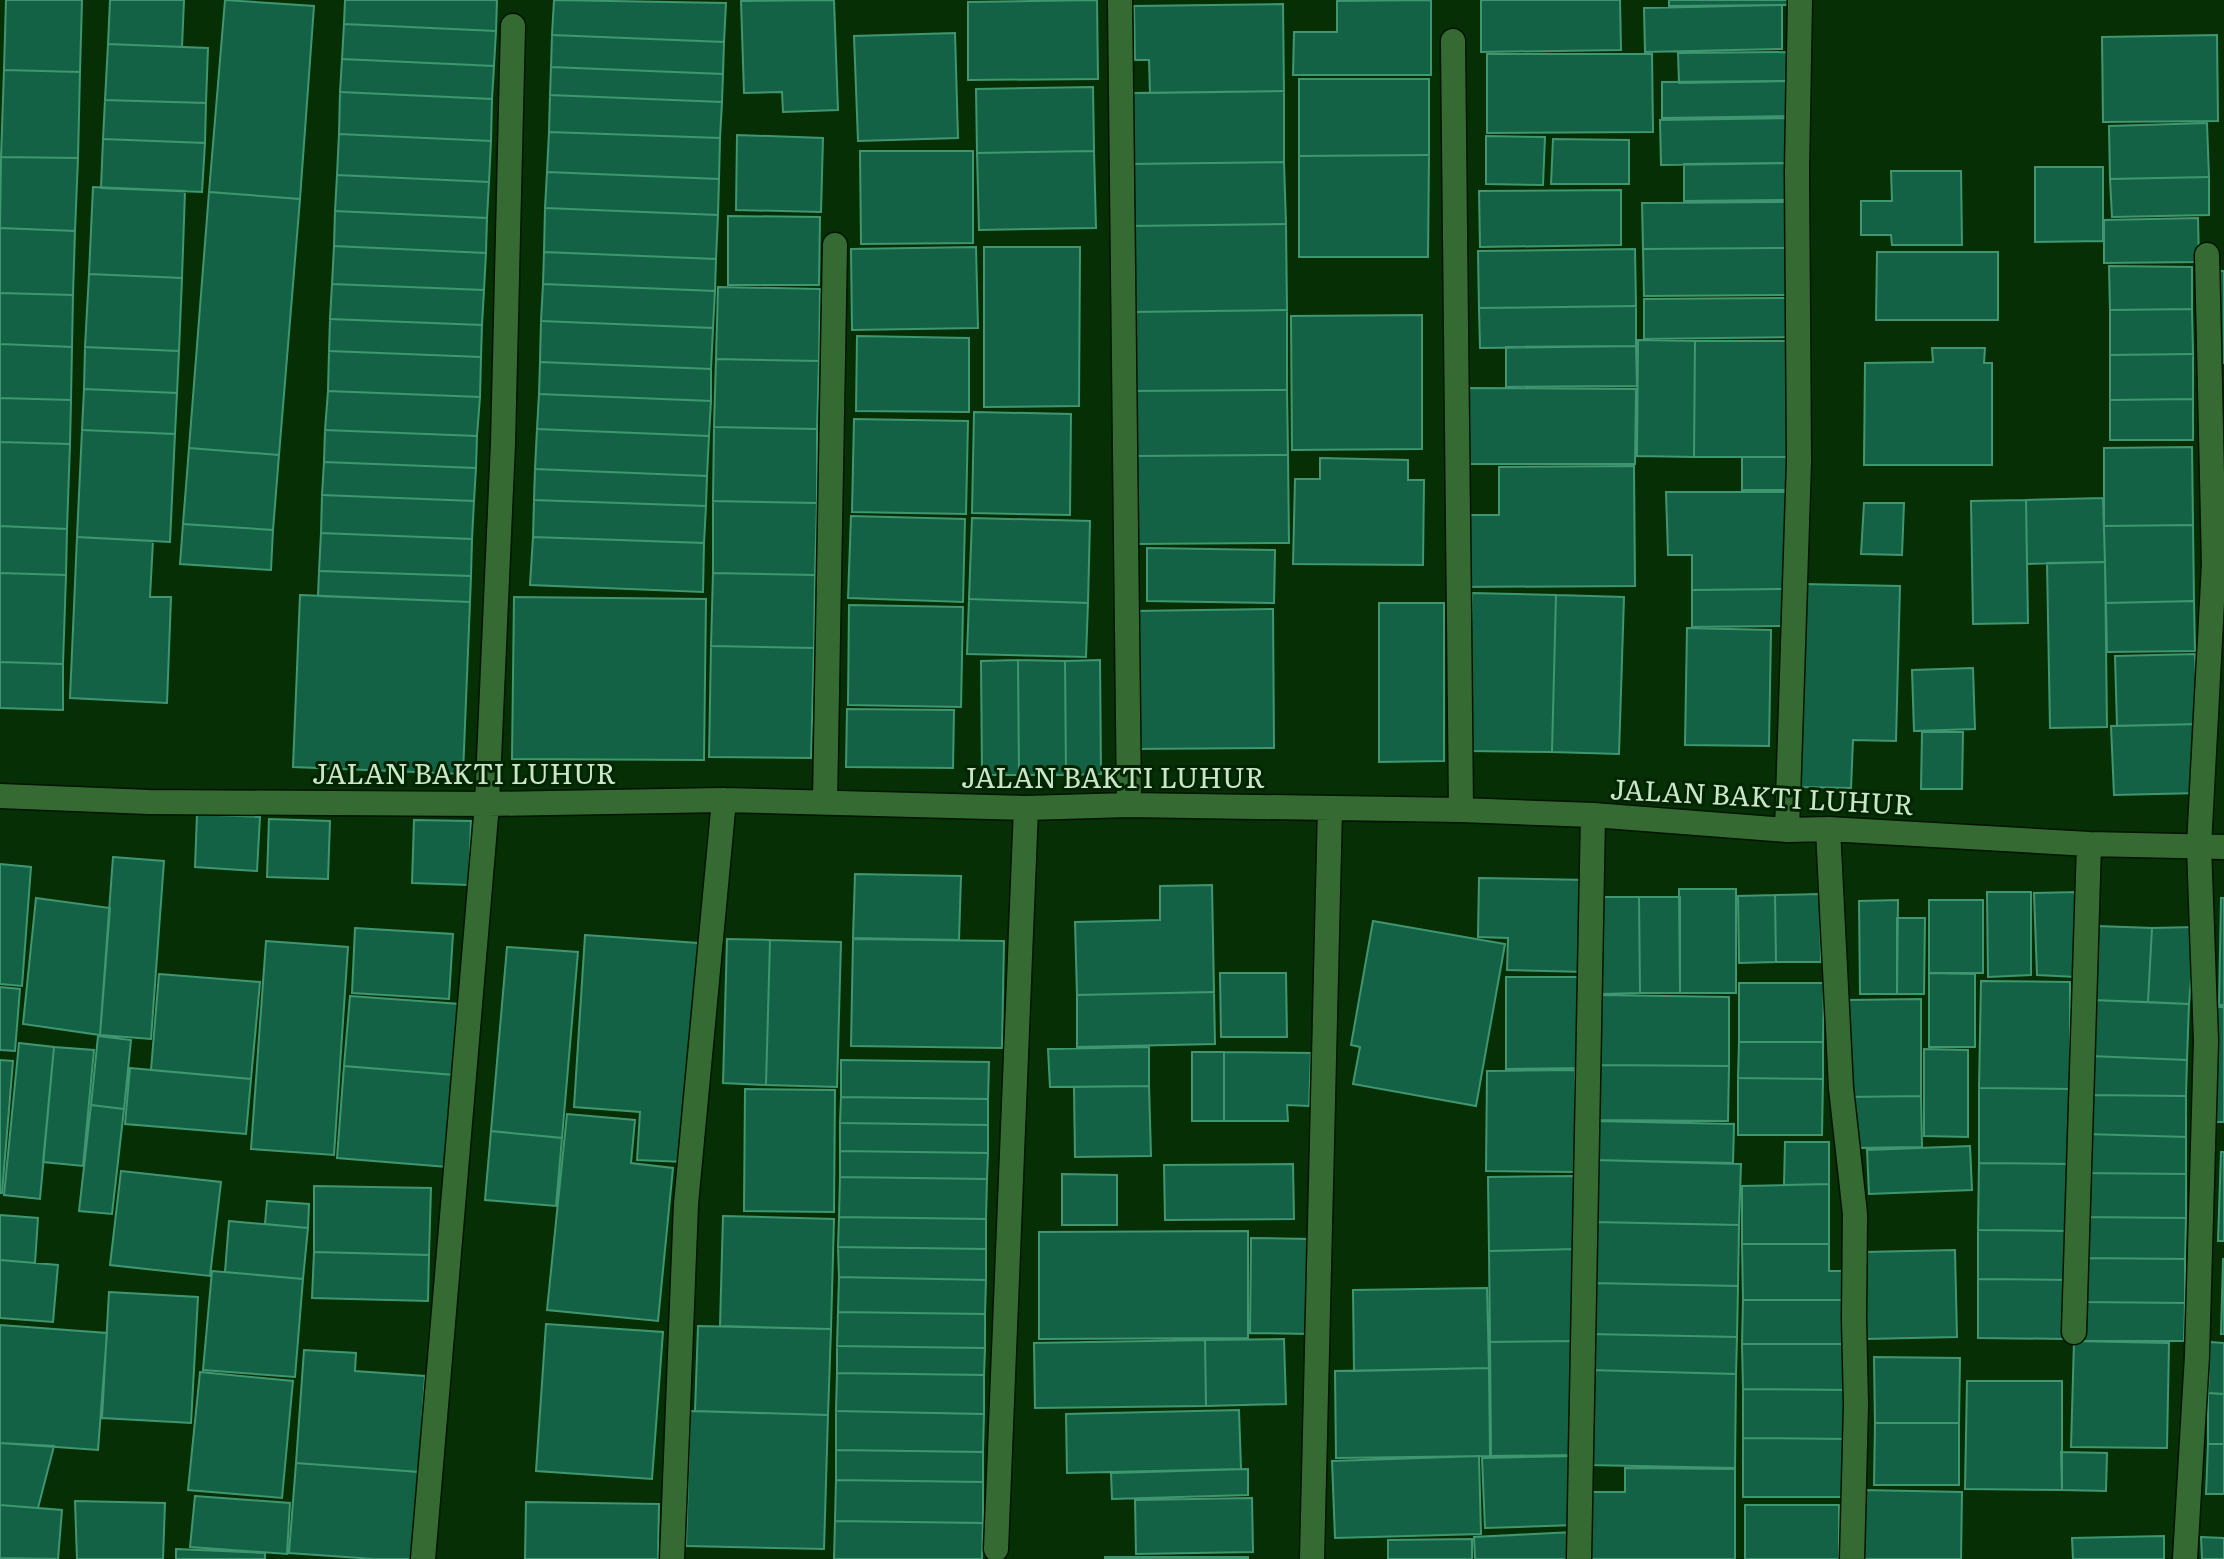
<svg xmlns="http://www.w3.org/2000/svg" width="2224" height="1559" font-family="Literata,serif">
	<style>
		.building { fill: #136245; stroke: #409671; stroke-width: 2 }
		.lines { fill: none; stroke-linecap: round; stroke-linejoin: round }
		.minor-casing { stroke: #001500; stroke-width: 27 }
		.minor { stroke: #366a33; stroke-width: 24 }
		.labels { text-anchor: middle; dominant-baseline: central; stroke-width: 6; stroke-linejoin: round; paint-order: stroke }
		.street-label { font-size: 28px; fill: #cae6c7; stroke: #002500 }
	</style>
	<rect width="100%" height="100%" fill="#062f05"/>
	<!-- building -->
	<path class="building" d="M6 0H82L80 72 4 70Z
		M110 0H184L182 47 108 44Z
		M225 0 314 6 300 199 209 192Z
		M345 0H497L496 31 344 24Z
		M554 0 726 3 724 42 552 35Z
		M834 0 838 110 783 112 782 92 744 93 741 1Z
		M1097 0 1098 79 968 80V2Z
		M1431 0V75H1293L1294 32H1337V1Z
		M1481 0H1620L1621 50 1481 52Z
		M1669 0H1789V5L1669 6Z
		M1283 4 1284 91 1150 93 1149 60H1135L1134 6Z
		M1782 5V49L1645 52 1644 8Z
		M344 24 496 31 494 66 342 59Z
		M955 33 958 138 858 141 854 36Z
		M552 35 724 42 723 74 551 67Z
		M2217 35 2218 121 2103 122 2102 37Z
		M108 44 208 48 206 103 105 100Z
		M1793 52 1794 81 1679 83 1678 53Z
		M1487 54H1652L1653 132 1487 133Z
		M342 59 494 66 492 99 340 92Z
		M551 67 723 74 722 102 550 95Z
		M4 70 80 72 78 158 1 157Z
		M1299 79H1429V155L1299 156Z
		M1794 81V116L1662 118V82Z
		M1093 87 1094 151 977 153 976 89Z
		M1284 91V162L1130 164 1129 93Z
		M340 92 492 99 491 141 339 134Z
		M550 95 722 102 720 138 549 132Z
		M105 100 206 103 205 143 103 139Z
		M1789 118V163L1661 165 1660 120Z
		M2207 123 2209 177 2110 179 2109 126Z
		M549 132 720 138 719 179 547 172Z
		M339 134 491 141 489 182 337 175Z
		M737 135 823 138 821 212 736 210Z
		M1486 136 1545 137 1543 185 1486 184Z
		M103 139 205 143 202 192 101 188Z
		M1553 139 1629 140V184H1551Z
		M860 151H973V243L861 244Z
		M1094 151 1096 228 979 230 977 153Z
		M1429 155 1428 257H1299V156Z
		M1 157 78 158 75 231 0 228Z
		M1284 162 1286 224 1130 226V164Z
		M1789 163 1790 200 1684 201V164Z
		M2035 167H2103V241L2035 242Z
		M1891 171H1961L1962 245H1892L1891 235H1861V201H1892Z
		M547 172 719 179 718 215 545 208Z
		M337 175 489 182 487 218 335 211Z
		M2209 177V215L2112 217 2110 179Z
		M93 187 185 191 182 278 89 274Z
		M1621 190V245L1480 247 1479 191Z
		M209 192 300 199 279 455 189 448Z
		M1789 202V248L1643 249 1642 203Z
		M545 208 718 215 716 259 544 252Z
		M335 211 487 218 486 253 334 246Z
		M728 216 820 217 819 285H728Z
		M2198 218 2199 262 2104 263V220Z
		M1286 224 1287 310 1131 312 1130 226Z
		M0 228 75 231 73 295 0 293Z
		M334 246 486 253 484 290 332 284Z
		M976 247 978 328 852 330 851 249Z
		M984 247H1080L1079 406 984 407Z
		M1789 248V295L1644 296 1643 249Z
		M1635 249 1636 306 1479 308 1478 251Z
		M544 252 716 259 715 291 543 284Z
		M1877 252H1998V320H1876Z
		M2109 266 2192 267V309L2110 310Z
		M2215 271H2224V363H2216Z
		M89 274 182 278 179 351 85 347Z
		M332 284 484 290 482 325 330 319Z
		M543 284 715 291 713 328 541 321Z
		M718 287 820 289 819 361 716 359Z
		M0 293 73 295 72 347 0 344Z
		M1791 298 1792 337 1644 339V299Z
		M1636 306V346L1480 348 1479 308Z
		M2192 309 2193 354 2110 355V310Z
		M1287 310V390L1132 391 1131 312Z
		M1422 315V449L1292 450 1291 316Z
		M330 319 482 325 481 357 329 351Z
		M541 321 713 328 711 369 540 362Z
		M857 336 969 338V412L856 411Z
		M1638 340 1695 341 1694 457 1637 456Z
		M1695 341H1793L1792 457H1694Z
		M0 344 72 347 71 400 0 398Z
		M1636 346 1637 386 1506 387V347Z
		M85 347 179 351 177 393 84 389Z
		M1932 348H1985L1984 363H1992V465H1864L1865 363 1933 362Z
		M329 351 481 357 480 397 328 391Z
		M2193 354V399L2110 400V355Z
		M716 359 819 361 817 429 714 427Z
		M540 362 711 369V401L539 394Z
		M1465 388 1636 389 1635 464H1465Z
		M84 389 177 393 175 434 82 430Z
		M1287 390 1288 455 1133 456 1132 391Z
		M328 391 480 397 477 436 325 430Z
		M539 394 711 401 709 436 537 429Z
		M0 398 71 400 70 444 0 442Z
		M2193 399V440H2110V400Z
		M974 412 1071 414 1070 515 972 513Z
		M854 419 968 421 966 514 852 512Z
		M714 427 817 429V503L713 501Z
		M537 429 709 436 707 476 535 469Z
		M82 430 175 434 170 542 77 537Z
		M325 430 477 436 476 468 324 462Z
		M0 442 70 444 67 529 0 526Z
		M2192 447 2193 525 2104 526V448Z
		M189 448 279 455 273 530 183 524Z
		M1288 455 1289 543 1133 544V456Z
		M1742 457H1792L1791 490H1742Z
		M1320 458 1408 460V480H1424L1423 565 1293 564 1295 479H1320Z
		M324 462 476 468 474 501 322 495Z
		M1634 466 1635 586 1460 587 1459 515H1499V467Z
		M535 469 707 476 706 506 534 500Z
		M1666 492H1786V589L1692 590V555H1668Z
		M322 495 474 501 472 539 321 533Z
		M2103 498 2105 562 2027 564 2026 500Z
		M534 500 706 506 704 543 533 537Z
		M2026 500 2028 623 1973 624 1971 501Z
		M713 501 817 503 815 575 713 573Z
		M1864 503H1904L1902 555 1861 554Z
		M851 516 965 519 963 602 848 598Z
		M972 518 1090 521 1088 603 969 599Z
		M183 524 273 530 271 570 180 564Z
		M2193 525 2194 601 2106 603 2104 526Z
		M0 526 67 529 66 575 0 573Z
		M321 533 472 539 471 576 319 571Z
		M77 537 153 541 150 597H171L167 703 70 698Z
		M533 537 704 543 703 592 530 585Z
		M1147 548 1275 550 1274 603 1147 601Z
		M2105 562 2107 727 2050 728 2047 563Z
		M319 571 471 576 470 602 318 596Z
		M0 573 66 575 63 664 0 662Z
		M713 573 815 575 814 648 711 646Z
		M1803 584 1900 586 1896 741 1853 740 1851 788 1798 787Z
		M1786 589 1787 626 1692 627V590Z
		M1472 593 1556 595 1552 752 1468 751Z
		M300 595 470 602 463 774 293 767Z
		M1556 595 1624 597 1619 754 1552 752Z
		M514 597 706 599 704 760 512 759Z
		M969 599 1088 603 1086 657 967 654Z
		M2194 601 2195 651 2107 652 2106 603Z
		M1379 603H1444V761L1379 762Z
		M849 605 963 607 961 707 848 705Z
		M1273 609 1274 748 1133 749V611Z
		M1687 628 1771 630 1769 746 1685 745Z
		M711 646 814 648 811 758 709 757Z
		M2195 654 2198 724 2117 726 2115 656Z
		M1018 660 1019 775H982L981 661Z
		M1018 660 1065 661 1066 775H1019Z
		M1100 660 1101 774 1066 775 1065 661Z
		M0 662 63 664V710L0 708Z
		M1973 668 1975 729 1914 731 1912 670Z
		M847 709 954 710 953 768 846 767Z
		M2198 724 2200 793 2114 795 2111 726Z
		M1922 732H1963L1962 789H1921Z
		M197 814 260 817 257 871 195 867Z
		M269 819 330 821 328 879 267 877Z
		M414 820 471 821 469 885 412 883Z
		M113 857 164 861 151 1039 100 1035Z
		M0 864 31 867 22 986 0 984Z
		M855 874 961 876 959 940 853 938Z
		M1479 878 1588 880 1586 972 1507 970 1508 938 1478 937Z
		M1212 885 1214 992 1077 995 1075 922 1160 920V886Z
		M1679 889H1736V993H1680Z
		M1987 892H2031V975L1988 977Z
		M2079 892 2076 977 2037 975 2034 893Z
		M1820 894 1821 962H1776L1775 895Z
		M1775 895 1776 962 1739 963 1738 896Z
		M1600 897H1639L1640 993 1601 994Z
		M1639 897H1680V993H1640Z
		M36 898 110 908 100 1035 23 1024Z
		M2221 898H2224V1005H2219Z
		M1898 900 1897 994H1860L1859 901Z
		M1929 900H1983V973H1929Z
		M1897 918H1925L1924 994H1897Z
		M1373 921 1505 944 1476 1106 1353 1084 1360 1047 1351 1045Z
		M2097 926 2152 928 2148 1002 2092 1000Z
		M2195 927 2189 1004 2148 1002 2152 928Z
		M355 928 453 934 449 999 352 993Z
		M585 935 698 943 685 1162 637 1160 640 1112 574 1107Z
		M727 939 770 940 766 1085 723 1083Z
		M853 939 1004 941 1002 1048 851 1046Z
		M770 940 841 942 837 1087 766 1085Z
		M266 941 348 947 334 1155 251 1149Z
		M507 947 578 952 562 1138 491 1131Z
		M1220 973H1286L1287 1037H1221Z
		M1929 973 1975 974V1047H1929Z
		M159 974 260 982 251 1079 151 1070Z
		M1506 977H1585V1068L1506 1069Z
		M1981 981 2070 982V1089L1979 1088Z
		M1739 983H1824L1823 1042H1739Z
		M0 987 20 989 15 1051 0 1050Z
		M1214 992 1215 1044 1077 1047V995Z
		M1600 995 1729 997V1066L1599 1065Z
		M350 996 460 1004 454 1075 344 1066Z
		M1921 999V1096L1849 1097V1000Z
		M2092 1000 2189 1004 2187 1060 2090 1056Z
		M2212 1007H2224V1122H2212Z
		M98 1036 131 1040 124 1109 91 1105Z
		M1739 1042H1823V1079L1738 1078Z
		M19 1043 54 1047 40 1199 4 1195Z
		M54 1047 94 1050 83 1166 43 1162Z
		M1149 1047V1086L1050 1087 1048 1049Z
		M1924 1049 1968 1050V1137L1924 1136Z
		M1192 1052H1224V1121H1192Z
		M1224 1052 1311 1053 1309 1106 1287 1105 1288 1121H1224Z
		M2090 1056 2187 1060 2186 1096 2089 1095Z
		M0 1060 13 1061 2 1193H0Z
		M841 1060 989 1062 988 1099 841 1097Z
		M1599 1065 1729 1066 1728 1121 1598 1120Z
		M344 1066 454 1075 447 1167 337 1158Z
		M130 1068 251 1079 246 1134 125 1124Z
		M1575 1070V1172L1486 1171 1487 1071Z
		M1738 1078 1823 1079 1822 1135H1738Z
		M1149 1086 1151 1156 1075 1157 1074 1087Z
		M1979 1088 2070 1089 2069 1164 1979 1163Z
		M745 1089 835 1090 834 1212 744 1211Z
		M2089 1095 2186 1096V1137L2086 1134Z
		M1921 1096 1922 1147 1850 1148 1849 1097Z
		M841 1097 988 1099V1125L840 1123Z
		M91 1105 124 1109 112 1214 79 1211Z
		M567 1114 635 1120 631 1163 673 1168 658 1321 547 1310Z
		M1594 1121 1734 1124 1733 1163 1593 1160Z
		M840 1123 988 1125V1153L840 1151Z
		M491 1131 562 1138 556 1206 485 1200Z
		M2086 1134 2186 1137V1174L2084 1173Z
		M1785 1142H1829V1184L1784 1185Z
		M1970 1146 1972 1190 1869 1194 1867 1150Z
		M840 1151 988 1153 987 1179 840 1177Z
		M2221 1152H2224V1241H2218Z
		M1593 1160 1741 1164 1739 1225 1593 1222Z
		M1979 1163 2069 1164V1231L1978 1230Z
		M1293 1164 1294 1219 1165 1220 1164 1165Z
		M121 1171 221 1182 210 1276 110 1265Z
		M2084 1173 2186 1174V1218L2083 1217Z
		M1062 1174 1117 1175V1225H1062Z
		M1576 1176 1577 1249 1489 1251 1488 1177Z
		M840 1177 987 1179 986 1219 839 1217Z
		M1829 1184V1244H1742V1186Z
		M314 1186 431 1188 429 1255 314 1252Z
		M267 1201 309 1204 308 1228 265 1224Z
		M0 1215 38 1218 35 1263 0 1260Z
		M723 1216 834 1219 831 1329 720 1326Z
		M839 1217 986 1219V1249L838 1247Z
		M2083 1217 2186 1218 2185 1259 2083 1258Z
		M229 1221 308 1228 303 1279 225 1272Z
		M1593 1222 1739 1225 1738 1286 1591 1283Z
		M1978 1230 2069 1231 2068 1280 1978 1279Z
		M1248 1231V1338L1039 1339V1232Z
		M1251 1238 1310 1239 1309 1334 1250 1333Z
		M1742 1244H1829V1271H1847V1300H1743Z
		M838 1247 986 1249V1280L839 1277Z
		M1577 1249 1579 1341 1490 1342 1489 1251Z
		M1955 1250 1957 1337 1866 1339 1864 1252Z
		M314 1252 429 1255 428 1301 312 1298Z
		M2083 1258 2185 1259V1303L2082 1302Z
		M2223 1259H2224V1334H2221Z
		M0 1260 58 1265 53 1322 0 1318Z
		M212 1271 303 1279 295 1377 203 1370Z
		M839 1277 986 1280 985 1314 838 1312Z
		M1978 1279 2068 1280 2067 1339 1978 1338Z
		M1591 1283 1738 1286 1737 1337 1589 1334Z
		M1487 1288 1489 1368 1354 1371 1353 1290Z
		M109 1292 198 1297 191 1423 102 1418Z
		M1743 1300H1847V1344H1742Z
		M2082 1302 2185 1303 2184 1341H2082Z
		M838 1312 985 1314V1348L837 1346Z
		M546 1324 663 1332 652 1479 536 1471Z
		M0 1325 107 1333 98 1450 0 1443Z
		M698 1326 831 1329 828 1415 695 1411Z
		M1589 1334 1737 1337 1736 1374 1589 1370Z
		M1284 1339 1286 1404 1206 1406 1205 1340Z
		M1205 1340 1206 1406 1035 1408 1034 1343Z
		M1579 1341 1580 1455 1491 1456 1490 1342Z
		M2074 1341 2169 1343 2167 1448 2071 1447Z
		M2210 1342 2224 1343V1394L2208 1393Z
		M1742 1344H1847V1390L1743 1389Z
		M837 1346 985 1348 984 1375 837 1373Z
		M304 1350 356 1353 355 1371 425 1376 419 1472 296 1463Z
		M1874 1357 1960 1358 1959 1423H1875Z
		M1489 1368 1490 1456 1336 1458 1335 1371Z
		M1589 1370 1736 1374 1735 1468 1587 1465Z
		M200 1372 293 1381 282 1498 188 1490Z
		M837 1373 984 1375V1414L836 1411Z
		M1967 1381H2062V1490L1965 1489Z
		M1743 1389 1847 1390V1439L1743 1438Z
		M2208 1393 2224 1394V1444H2208Z
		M1239 1410 1241 1469 1067 1473 1066 1414Z
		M690 1411 828 1415 824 1549 686 1546Z
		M836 1411 984 1414 983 1452 836 1450Z
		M1875 1423H1959V1485H1874Z
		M1743 1438 1847 1439V1497H1743Z
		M0 1443 54 1446 38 1508 0 1505Z
		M2208 1444H2224V1494H2206Z
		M836 1450 983 1452V1482L836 1480Z
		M2061 1452 2107 1453 2106 1491 2062 1490Z
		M1479 1456 1481 1534 1335 1538 1332 1461Z
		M1575 1456 1576 1525 1485 1528 1482 1458Z
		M296 1463 419 1472 412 1559H374L289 1553Z
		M1625 1468 1735 1469V1559H1585V1492H1625Z
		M1248 1469V1495L1112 1499 1111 1473Z
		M836 1480 983 1482V1523L835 1521Z
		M1863 1490 1962 1492 1961 1559H1862Z
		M195 1496 290 1503 287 1554 190 1547Z
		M1252 1498 1253 1552 1136 1554 1135 1500Z
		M75 1501 165 1503 163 1559H77Z
		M526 1502 659 1504 658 1559H525Z
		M0 1505 62 1510 58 1559 0 1558Z
		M1745 1505H1839V1559H1745Z
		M835 1521 983 1523 982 1559H834Z
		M1573 1532 1574 1559H1475L1474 1537Z
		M2164 1536V1559H2073L2072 1538Z
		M2201 1537 2224 1538V1559H2202Z
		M1472 1539V1559H1388V1540Z
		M176 1549 265 1553V1559H176Z
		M1105 1557H1167V1559H1105Z
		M1167 1557H1248V1559H1167Z"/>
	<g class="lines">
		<!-- minor casing -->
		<g class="minor-casing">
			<path id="minor" d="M1120 1 1129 805
				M1453 41 1461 810
				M0 796 149 802 487 804 724 800 1026 808 1129 805 1461 810 1593 815 1787 830 1828 829 2089 844 2224 847
				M825 802 835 245
				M1828 829 1841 1088 1855 1214 1854 1319 1856 1405 1852 1559
				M1787 830 1799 461 1797 171 1800 0
				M2074 1332 2089 844
				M996 1549 1026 808
				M423 1559 487 804 503 443 513 26
				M672 1559 686 1204 724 800
				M1312 1559 1330 808
				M1579 1559 1593 815
				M2185 1559 2197 1356 2206 1041 2199 846 2214 564 2207 255"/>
		</g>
		<!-- minor -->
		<use href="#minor" class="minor"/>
	</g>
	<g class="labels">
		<!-- street labels -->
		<g class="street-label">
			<text x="464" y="772">JALAN BAKTI LUHUR</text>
			<text x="1113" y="776">JALAN BAKTI LUHUR</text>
			<text transform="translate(1762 795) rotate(3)">JALAN BAKTI LUHUR</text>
		</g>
	</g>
</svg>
